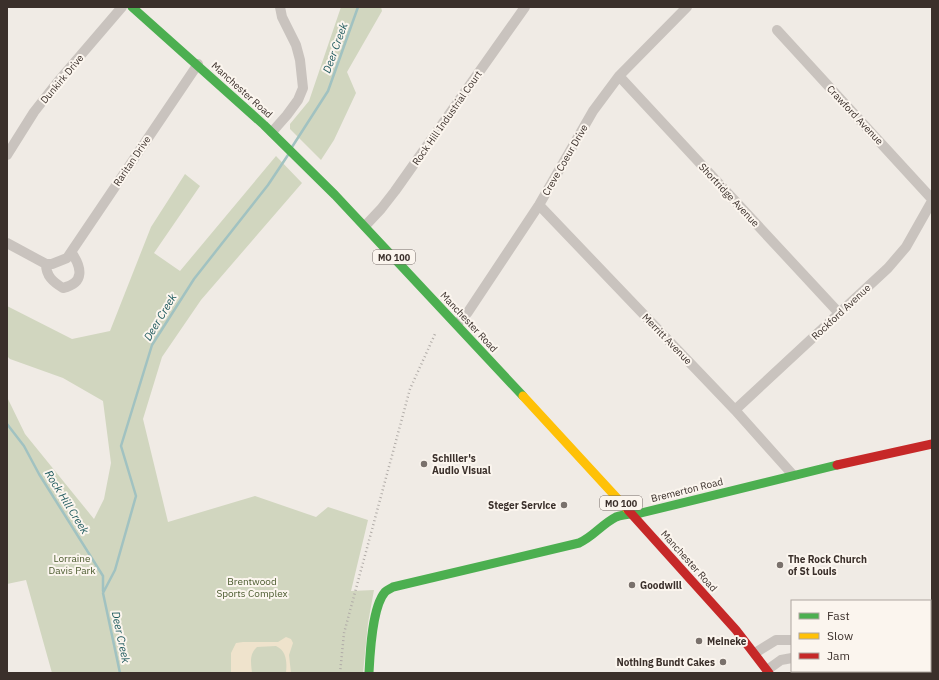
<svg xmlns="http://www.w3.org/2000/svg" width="939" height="680" font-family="'IBM Plex Sans',sans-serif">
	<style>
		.green { fill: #d1d6bf }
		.sand { fill: #efe3cc }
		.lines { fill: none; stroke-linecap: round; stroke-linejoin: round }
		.stream { stroke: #a1c2c1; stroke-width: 2.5 }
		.street { stroke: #c9c3be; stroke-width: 10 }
		.fast { stroke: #4caf50; stroke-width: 9 }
		.slow { stroke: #ffc107; stroke-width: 9 }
		.jam { stroke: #c62828; stroke-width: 9 }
		.rail { stroke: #b1aca8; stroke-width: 2.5; stroke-dasharray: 1 3; stroke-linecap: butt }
		.poi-dot { fill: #7a716c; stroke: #fbf5ee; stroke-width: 1.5 }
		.labels { text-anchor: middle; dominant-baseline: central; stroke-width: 4; stroke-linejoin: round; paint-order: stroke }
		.shield { fill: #fbf5ee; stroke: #756b66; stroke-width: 1 }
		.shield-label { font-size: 9px; font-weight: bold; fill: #3b302b }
		.street-label { font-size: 10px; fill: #3b302b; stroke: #fbf5ee }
		.poi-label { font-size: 10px; font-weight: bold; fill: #3b302b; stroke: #fbf5ee; text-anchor: start }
		.park-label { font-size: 10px; fill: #4a5a2e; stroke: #fbf5ee }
		.water-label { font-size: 11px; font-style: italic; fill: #1f5a5e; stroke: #fbf5ee }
	</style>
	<rect width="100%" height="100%" fill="#f0ebe5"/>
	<!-- green -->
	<path class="green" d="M341 7H381L382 11 347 72 356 93 334 140 321 160 290 129V124L309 101Z
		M276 156 302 183 201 300 162 357 143 419 168 522 255 496 316 517 328 507 368 520 351 591 374 590 368 623 363 673H52L26 580 7 584V397L25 434 94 519 104 499 111 463 103 401 63 378 10 359 7 356V306L72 339 110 331 151 227 185 174 200 186 154 253 180 271Z"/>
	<!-- sand -->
	<path class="sand" d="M286 637 291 639 293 643 289 655 291 673H286C287 663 287 651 276 646L257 647C249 654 251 663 252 673H231V653L236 643 243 642H278Z"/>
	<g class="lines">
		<!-- stream -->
		<path class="stream" d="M292 147 328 91 358 7
			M7 424 24 446 39 474 103 576V591
			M120 673 103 593 115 570 136 496 121 446 152 345 194 279 268 185 288 155"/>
		<!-- street -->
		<path class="street" d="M777 30 932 199
			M619 76 839 313
			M272 132 287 115 298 100 303 88 300 60 296 45 282 17 280 7
			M7 155 34 112 56 84 122 7
			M539 205 735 410 793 475
			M365 226 381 209 395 191 525 7
			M7 243 46 264H52L67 258 198 64
			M46 264C46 276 53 282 63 288 85 283 82 267 71 252
			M457 324 468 312 539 205 593 111 619 76 687 7
			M735 410 888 268 906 247 932 201
			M755 653 776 640H792
			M930 658H932
			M767 670 781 660 792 658"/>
		<!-- fast -->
		<path class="fast" d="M132 7 264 125 335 195 523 396
			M369 673C370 653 372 607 385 592 387 590 390 589 393 587L579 543C593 537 602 524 616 517 623 514 633 514 641 513L837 465"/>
		<!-- slow -->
		<path class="slow" d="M523 396 628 510"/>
		<!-- jam -->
		<path class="jam" d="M837 465 932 444
			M628 510 736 630 769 673"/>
		<!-- rail -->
		<path class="rail" d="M340 673 344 633 410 389 435 334"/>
	</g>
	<!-- markers -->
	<g class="poi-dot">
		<circle cx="424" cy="464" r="4"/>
		<circle cx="564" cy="505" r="4"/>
		<circle cx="780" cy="565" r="4"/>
		<circle cx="632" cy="585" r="4"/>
		<circle cx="699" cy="641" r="4"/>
		<circle cx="723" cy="662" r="4"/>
	</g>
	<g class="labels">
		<!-- shield labels -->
		<g class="shield">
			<rect x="373" y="250" width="42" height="14" rx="3"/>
			<rect x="600" y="496" width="42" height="14" rx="3"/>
		</g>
		<g class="shield-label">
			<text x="394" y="257">MO 100</text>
			<text x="621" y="503">MO 100</text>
		</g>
		<!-- street labels -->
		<g class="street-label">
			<text transform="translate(62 79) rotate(-50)">Dunkirk Drive</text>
			<text transform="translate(242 90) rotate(42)">Manchester Road</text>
			<text transform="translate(855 115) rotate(47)">Crawford Avenue</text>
			<text transform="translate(447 118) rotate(-55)">Rock Hill Industrial Court</text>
			<text transform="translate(565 160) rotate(-60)">Creve Coeur Drive</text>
			<text transform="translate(132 161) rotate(-56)">Raritan Drive</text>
			<text transform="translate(729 195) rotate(47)">Shortridge Avenue</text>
			<text transform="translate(841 312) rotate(-43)">Rockford Avenue</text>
			<text transform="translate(469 322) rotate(47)">Manchester Road</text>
			<text transform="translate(667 339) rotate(46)">Merritt Avenue</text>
			<text transform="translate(687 490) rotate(-14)">Bremerton Road</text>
			<text transform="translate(689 561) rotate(48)">Manchester Road</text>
		</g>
		<!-- poi labels -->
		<g class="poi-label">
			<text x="432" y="458">Schiller's<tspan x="432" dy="12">Audio Visual</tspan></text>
			<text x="556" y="505" text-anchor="end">Steger Service</text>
			<text x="788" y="559">The Rock Church<tspan x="788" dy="12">of St Louis</tspan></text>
			<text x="640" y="585">Goodwill</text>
			<text x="707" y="641">Meineke</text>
			<text x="715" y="662" text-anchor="end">Nothing Bundt Cakes</text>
		</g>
		<!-- park labels -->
		<g class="park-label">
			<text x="72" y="558">Lorraine<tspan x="72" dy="12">Davis Park</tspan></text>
			<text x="252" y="581">Brentwood<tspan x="252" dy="12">Sports Complex</tspan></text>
		</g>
		<!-- water labels -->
		<g class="water-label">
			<text transform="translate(335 48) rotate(-70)">Deer Creek</text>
			<text transform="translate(160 317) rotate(-59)">Deer Creek</text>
			<text transform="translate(67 502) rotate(58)">Rock Hill Creek</text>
			<text transform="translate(121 637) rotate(78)">Deer Creek</text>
		</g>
	</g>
	<!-- border -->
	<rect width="939" height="680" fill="none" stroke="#3b302b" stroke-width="16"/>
	<!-- legend -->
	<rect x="791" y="600" width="140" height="72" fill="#fbf5ee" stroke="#aea6a0"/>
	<rect x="799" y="613" width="20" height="6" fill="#4caf50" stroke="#aea6a0"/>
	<text x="827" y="620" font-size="12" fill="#3b302b">Fast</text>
	<rect x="799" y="633" width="20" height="6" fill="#ffc107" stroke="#aea6a0"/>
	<text x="827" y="640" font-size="12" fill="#3b302b">Slow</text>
	<rect x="799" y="653" width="20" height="6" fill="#c62828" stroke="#aea6a0"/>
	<text x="827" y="660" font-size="12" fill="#3b302b">Jam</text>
</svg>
